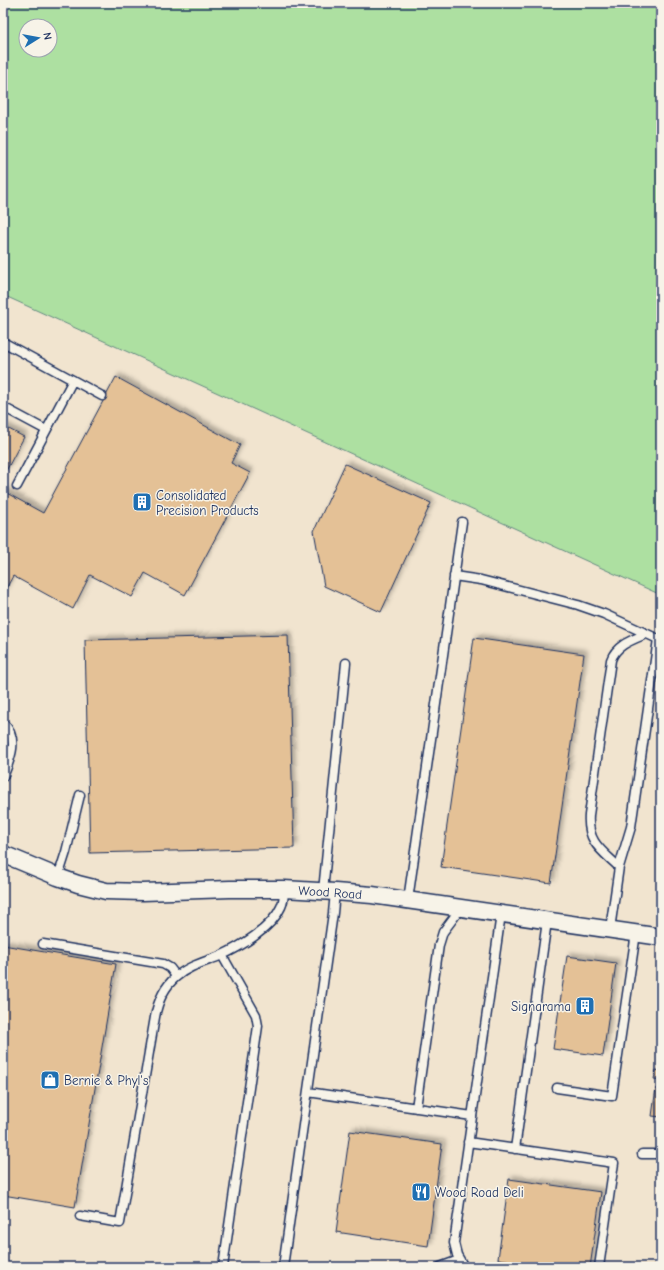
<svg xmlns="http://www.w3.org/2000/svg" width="664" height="1270" font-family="'Comic Neue',sans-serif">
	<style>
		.built { fill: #f1e4cf }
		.green { fill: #ade0a1; stroke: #648880; fill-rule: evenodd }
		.building { fill: #e4c196; stroke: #1b2f5e; filter: url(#shadow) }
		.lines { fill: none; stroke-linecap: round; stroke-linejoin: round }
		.service-casing { stroke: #1b2f5e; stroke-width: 11 }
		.minor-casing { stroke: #1b2f5e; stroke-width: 19 }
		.service { stroke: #f7f3e8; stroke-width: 8 }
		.minor { stroke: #f7f3e8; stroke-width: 16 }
		.labels { text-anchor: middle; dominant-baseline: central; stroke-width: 3; stroke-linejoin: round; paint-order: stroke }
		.poi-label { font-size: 13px; fill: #1b2f5e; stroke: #f7f3e8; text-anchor: start }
		.street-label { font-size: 13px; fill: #1b2f5e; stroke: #f7f3e8 }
	</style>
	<defs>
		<filter id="shadow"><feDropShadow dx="3.5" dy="-3.5" stdDeviation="2" flood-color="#0004"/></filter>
	</defs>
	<rect width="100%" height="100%" fill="#f7f3e8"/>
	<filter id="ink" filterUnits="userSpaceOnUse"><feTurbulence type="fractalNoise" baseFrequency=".025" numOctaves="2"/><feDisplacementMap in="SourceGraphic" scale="8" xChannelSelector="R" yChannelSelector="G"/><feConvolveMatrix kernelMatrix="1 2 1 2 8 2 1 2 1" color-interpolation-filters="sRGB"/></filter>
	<g filter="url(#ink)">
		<!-- built -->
		<path class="built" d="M3 295 661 595V1267H3Z"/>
		<!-- green -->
		<path class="green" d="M3 3H661V595L3 295ZM26 26H50V50H26Z"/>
		<!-- building -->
		<path class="building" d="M116 377 240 445 231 463 250 473 185 595 145 573 132 597 90 575 73 609 13 576 3 594V491L43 513Z
			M3 426 24 437 6 471 3 470Z
			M345 464 431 503 381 612 324 586 314 531Z
			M288 635 294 848 90 853 85 640Z
			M474 638 584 654 551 883 441 867Z
			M3 945 116 964 75 1207 3 1195Z
			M567 956 616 963 603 1056 553 1049Z
			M656 1070 661 1071V1080L654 1079Z
			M656 1088H661V1117L652 1116Z
			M350 1131 442 1144 428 1246 336 1232Z
			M509 1179 601 1192 590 1267H554L498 1259Z"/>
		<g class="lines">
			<!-- service casing -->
			<g class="service-casing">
				<path id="service" d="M3 342 102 396
					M3 407 46 430
					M17 486 73 380
					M454 576 481 580 578 605 604 614 658 639 631 827 619 867 610 929
					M3 723C20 738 10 760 3 777
					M619 867C601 850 587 842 589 815L611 660C616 645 632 640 646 634
					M58 877 66 852 80 795
					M323 891 346 663
					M408 900 462 522
					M43 944 163 964 170 968 176 976
					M222 955 256 1015 258 1026 223 1267
					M557 1088 612 1096 636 933
					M308 1092 472 1116
					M416 1108 439 945 443 932 461 908
					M468 1142 614 1163 599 1267
					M515 1149 547 921
					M642 1154H661
					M80 1216 120 1223 155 1017C158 1001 164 987 176 977 188 966 205 962 220 956 240 947 272 928 281 907 284 901 284 895 284 889
					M283 1267 333 913 335 892
					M440 1267 459 1260
					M464 1267 457 1255 454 1243 501 914"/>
			</g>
			<!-- minor casing -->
			<g class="minor-casing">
				<g id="minor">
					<path id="s1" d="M3 854 58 877 78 884 106 891 143 892 230 889H284L335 892 372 895 661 937"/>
				</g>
			</g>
			<!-- service -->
			<use href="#service" class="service"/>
			<!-- minor -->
			<use href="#minor" class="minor"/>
		</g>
	</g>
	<!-- icons -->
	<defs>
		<g id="building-square" transform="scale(1)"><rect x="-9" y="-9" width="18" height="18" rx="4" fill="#1f6fb2" stroke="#f7f3e8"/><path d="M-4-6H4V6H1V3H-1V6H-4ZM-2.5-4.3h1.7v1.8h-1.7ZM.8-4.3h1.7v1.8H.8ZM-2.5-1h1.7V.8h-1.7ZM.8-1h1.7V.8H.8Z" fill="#fff"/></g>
		<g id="shop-square" transform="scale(1)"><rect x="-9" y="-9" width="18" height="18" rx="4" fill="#1f6fb2" stroke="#f7f3e8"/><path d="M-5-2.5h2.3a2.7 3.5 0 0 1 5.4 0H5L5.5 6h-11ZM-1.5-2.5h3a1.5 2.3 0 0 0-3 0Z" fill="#fff"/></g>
		<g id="restaurant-square" transform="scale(1)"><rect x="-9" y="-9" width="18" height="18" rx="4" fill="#1f6fb2" stroke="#f7f3e8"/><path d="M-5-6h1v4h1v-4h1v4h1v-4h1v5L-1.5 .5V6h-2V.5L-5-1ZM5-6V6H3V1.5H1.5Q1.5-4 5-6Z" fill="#fff"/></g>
	</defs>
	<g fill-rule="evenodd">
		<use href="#building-square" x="142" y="502"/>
		<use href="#building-square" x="585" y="1006"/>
		<use href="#shop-square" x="50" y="1080"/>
		<use href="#restaurant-square" x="421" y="1192"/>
	</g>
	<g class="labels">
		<!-- poi labels -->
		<g class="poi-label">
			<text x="156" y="495">Consolidated<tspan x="156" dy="15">Precision Products</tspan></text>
			<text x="571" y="1006" text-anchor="end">Signarama</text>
			<text x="64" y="1080">Bernie &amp; Phyl's</text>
			<text x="435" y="1192">Wood Road Deli</text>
		</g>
		<!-- street labels -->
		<g class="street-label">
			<text stroke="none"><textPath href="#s1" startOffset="334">Wood Road</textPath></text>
		</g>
	</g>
	<!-- margin -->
	<rect width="664" height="1270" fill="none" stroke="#f7f3e8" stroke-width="16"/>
	<rect x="8" y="8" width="648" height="1254" fill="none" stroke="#1b2f5e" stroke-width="1.5" filter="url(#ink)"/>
	<!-- north arrow -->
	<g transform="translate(38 38) rotate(79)"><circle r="19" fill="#f7f3e8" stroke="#9fa5b1"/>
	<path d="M0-3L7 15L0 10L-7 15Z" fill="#1f6fb2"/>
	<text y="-6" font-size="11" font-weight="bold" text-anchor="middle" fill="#1b2f5e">N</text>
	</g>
</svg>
